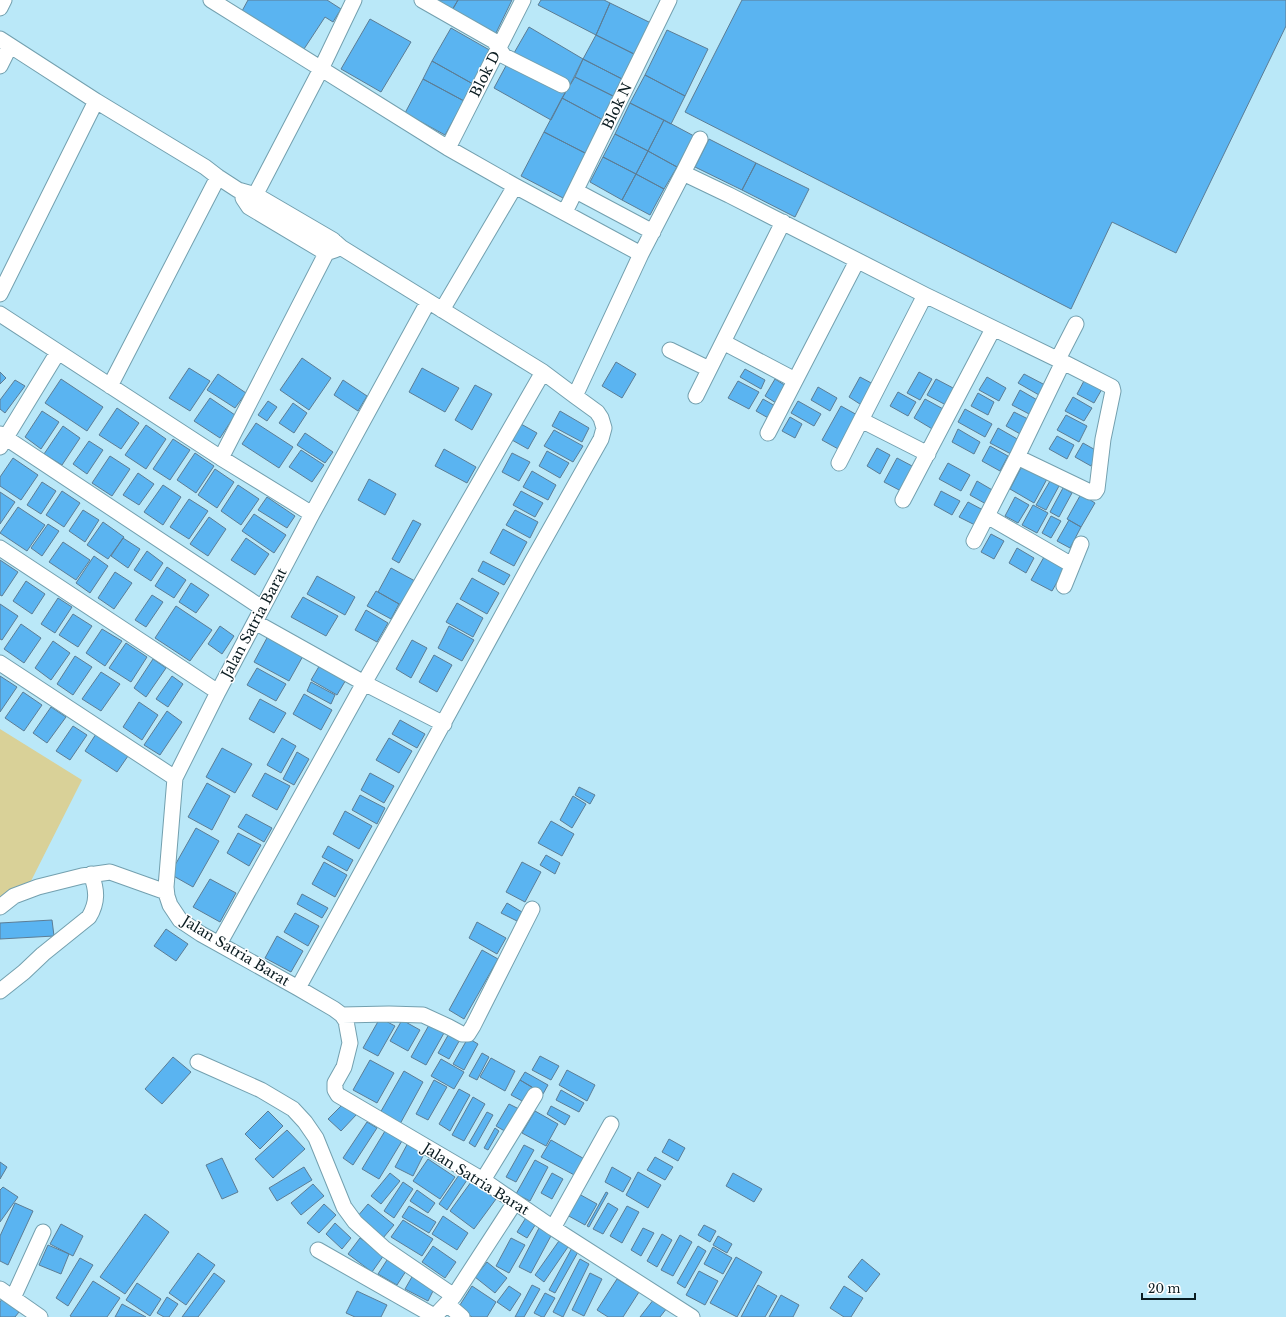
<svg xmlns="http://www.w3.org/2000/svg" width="1286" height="1317" font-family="'Libre Baskerville',serif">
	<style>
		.green { fill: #d9d198 }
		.building { fill: #5ab4f1; stroke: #5c7d95 }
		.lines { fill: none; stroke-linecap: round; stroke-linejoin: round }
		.street-casing { stroke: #73a0af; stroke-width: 17 }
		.street { stroke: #fff; stroke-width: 15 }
		.labels { text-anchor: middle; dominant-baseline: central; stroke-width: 3; stroke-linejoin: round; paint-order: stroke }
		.street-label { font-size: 14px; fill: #0a1c21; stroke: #fff }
	</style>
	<rect width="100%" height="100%" fill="#bae8f8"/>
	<!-- green -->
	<path class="green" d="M0 729 82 780 31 881 10 890 0 898Z"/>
	<!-- building -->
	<path class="building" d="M248 0H327L341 9 333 22 325 17 304 49 242 11Z
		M436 0H458L451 12Z
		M458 0H512L495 35 451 12Z
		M541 0H604L610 3 596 35 538 5Z
		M742 0H1286V26L1176 253 1112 222 1071 309 685 112Z
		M610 3 655 25 638 56 596 35Z
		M370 19 411 42 381 92 341 69Z
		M529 27 583 59 570 85 514 53Z
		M451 28 493 52 473 84 432 61Z
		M667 30 708 49 685 96 645 75Z
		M596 35 638 56 626 81 583 59Z
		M583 59 626 81 617 98 575 77Z
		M432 61 473 84 464 101 423 79Z
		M508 62 565 93 551 120 494 88Z
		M645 75 685 96 671 124 630 103Z
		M575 77 617 98 605 121 562 98Z
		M423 79 464 101 445 135 405 113Z
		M562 98 605 121 587 154 544 132Z
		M630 103 664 120 648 151 615 134Z
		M664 120 694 136 677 167 648 151Z
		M544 132 587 154 563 198 521 176Z
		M615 134 648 151 636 174 603 157Z
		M709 139 756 163 742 190 695 167Z
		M648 151 677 167 664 189 636 174Z
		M603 157 636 174 622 200 590 182Z
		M756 163 809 189 795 217 742 190Z
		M636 174 664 189 650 215 622 200Z
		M302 358 331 378 309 410 280 390Z
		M616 362 636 374 622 398 602 386Z
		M189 368 210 381 190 411 169 398Z
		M422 368 459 388 445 412 409 392Z
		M745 369 765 380 761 389 740 377Z
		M0 372 6 378 0 384Z
		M919 372 932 379 920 400 907 393Z
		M218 374 246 393 235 408 207 390Z
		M1024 374 1045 385 1039 395 1018 383Z
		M860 377 875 385 863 406 849 397Z
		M987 377 1006 388 999 401 979 390Z
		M61 379 103 407 87 431 45 403Z
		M775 379 786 386 776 403 765 396Z
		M936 379 955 389 946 405 927 395Z
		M1085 379 1102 389 1094 403 1077 394Z
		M15 380 25 386 5 413 0 409V400Z
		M343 380 367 396 358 411 334 395Z
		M738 381 759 392 749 409 728 398Z
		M475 385 492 394 472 430 455 420Z
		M818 387 837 398 830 411 811 400Z
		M1020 390 1039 401 1031 415 1012 405Z
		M898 392 916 402 908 416 890 406Z
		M978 393 994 402 988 415 971 406Z
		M1073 397 1092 408 1084 421 1065 411Z
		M210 398 235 415 220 438 194 421Z
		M763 399 777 407 770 419 756 411Z
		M925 399 945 410 934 430 914 418Z
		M268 401 277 407 267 421 258 415Z
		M798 401 821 414 814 426 791 413Z
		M293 403 307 413 294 433 279 423Z
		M841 406 859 416 840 450 822 440Z
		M117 408 139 423 121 449 99 435Z
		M965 409 992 424 985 437 958 422Z
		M42 411 59 422 41 449 25 437Z
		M560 411 589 428 582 442 552 426Z
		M1014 412 1030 420 1022 435 1006 426Z
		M1066 415 1087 426 1079 442 1057 430Z
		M790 417 802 424 795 438 782 431Z
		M256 423 293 447 279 468 242 444Z
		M521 424 537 433 528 449 512 440Z
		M146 425 166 439 146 469 125 455Z
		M63 426 80 438 62 465 44 454Z
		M998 428 1019 440 1011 454 990 443Z
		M958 429 980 442 974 454 952 442Z
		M554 430 583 446 573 462 544 446Z
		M305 433 333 452 325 463 297 445Z
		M1057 436 1074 445 1067 459 1049 449Z
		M173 439 190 450 170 480 153 469Z
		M89 441 103 450 87 474 73 464Z
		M1083 443 1099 452 1091 466 1075 457Z
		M990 446 1008 456 1000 471 982 461Z
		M877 448 890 455 880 474 867 466Z
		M444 449 476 467 467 483 435 466Z
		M301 450 324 465 312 482 289 467Z
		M547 451 569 463 560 478 539 466Z
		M195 453 214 466 196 493 177 480Z
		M512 453 530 462 519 481 502 472Z
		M110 456 130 469 112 496 92 483Z
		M13 458 38 475 21 500 0 486V477Z
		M897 458 914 467 901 491 884 482Z
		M948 463 970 475 961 491 939 479Z
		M1022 466 1047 479 1034 503 1010 489Z
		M215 469 234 482 217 508 198 495Z
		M532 471 556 485 548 500 523 487Z
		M138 473 154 484 139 505 123 495Z
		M369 479 396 494 385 515 358 500Z
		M977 481 994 491 986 504 970 495Z
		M1050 481 1059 486 1046 510 1036 505Z
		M42 482 56 491 41 514 27 505Z
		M163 485 181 497 163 525 144 512Z
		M238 485 259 499 241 525 221 511Z
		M1063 488 1072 493 1059 517 1050 512Z
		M62 491 80 503 64 527 46 515Z
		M521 491 543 503 535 517 513 505Z
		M941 491 960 501 952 515 934 505Z
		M0 492 15 502 0 524Z
		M1081 494 1095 503 1081 527 1067 519Z
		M267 497 295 516 287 528 258 510Z
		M1015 497 1029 505 1018 523 1005 516Z
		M189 499 208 511 189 539 170 527Z
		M968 502 983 510 975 525 959 517Z
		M1033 505 1048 513 1037 533 1022 525Z
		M18 507 45 525 27 551 0 533Z
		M83 510 99 520 85 542 69 531Z
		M515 510 538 522 530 538 506 525Z
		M254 514 286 535 274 553 242 531Z
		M1051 516 1061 521 1051 538 1042 533Z
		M209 517 226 529 208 556 190 544Z
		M413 520 421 524 399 563 392 559Z
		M1069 520 1081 527 1070 548 1057 541Z
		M103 522 124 537 108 559 87 545Z
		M48 524 59 531 42 556 31 548Z
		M503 529 527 542 514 566 490 553Z
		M991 534 1004 541 994 559 981 552Z
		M123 538 140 549 128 568 111 556Z
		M246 538 269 554 255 575 231 560Z
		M63 542 90 560 76 580 49 562Z
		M1017 548 1034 558 1026 573 1009 563Z
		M147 551 163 563 151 581 134 570Z
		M94 556 108 566 90 593 76 583Z
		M1044 557 1065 568 1052 591 1031 580Z
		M0 560 18 572 2 596 0 595Z
		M483 561 510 575 504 585 478 571Z
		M167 567 186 580 174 598 155 586Z
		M391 568 415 581 401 605 378 592Z
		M115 572 132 583 114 609 98 598Z
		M317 576 355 597 345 615 307 594Z
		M472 578 499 593 487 614 460 599Z
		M26 581 45 594 32 614 13 601Z
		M191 583 209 595 196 613 179 602Z
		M376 591 399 604 391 619 367 606Z
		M152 595 163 602 146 627 135 620Z
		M303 597 338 616 326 636 291 617Z
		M58 598 72 607 55 633 41 624Z
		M457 603 483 618 473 637 446 622Z
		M0 604 18 616 2 640 0 639Z
		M176 606 212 630 190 661 155 638Z
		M366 610 388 623 377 642 355 630Z
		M73 614 92 626 78 647 59 635Z
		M21 624 41 638 24 663 4 649Z
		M220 626 234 636 222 654 208 644Z
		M449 626 474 640 462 661 438 648Z
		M102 629 122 641 105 666 86 653Z
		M268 636 303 656 289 681 254 662Z
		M412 640 427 648 411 678 396 669Z
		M53 641 70 653 51 680 35 668Z
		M126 643 147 657 131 682 109 668Z
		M434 655 452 665 437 692 419 682Z
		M75 656 92 667 73 695 57 684Z
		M153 659 166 668 146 697 134 688Z
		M321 663 347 678 337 695 311 680Z
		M257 668 286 684 276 701 247 685Z
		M101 672 120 684 101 711 82 699Z
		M0 676 17 687 0 712Z
		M172 676 183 684 168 707 156 699Z
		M311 682 335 695 331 704 307 691Z
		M23 692 42 705 24 731 5 718Z
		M304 694 332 710 321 730 293 714Z
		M260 699 286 713 274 733 249 719Z
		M139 702 158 715 142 740 123 727Z
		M51 707 66 717 47 743 33 733Z
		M167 711 182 722 160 755 144 745Z
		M400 720 425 734 417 748 392 734Z
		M73 726 87 735 70 760 56 751Z
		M96 734 128 756 117 772 85 751Z
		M282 738 296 746 281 773 267 765Z
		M389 738 412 751 399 773 376 760Z
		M222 748 252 764 235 793 206 777Z
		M297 752 309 759 294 785 283 779Z
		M265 773 290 786 277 810 252 796Z
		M370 773 394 786 384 803 361 790Z
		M207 783 230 796 212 830 188 817Z
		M579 787 595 795 590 804 575 795Z
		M360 795 385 808 377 824 352 810Z
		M573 796 586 804 572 828 560 820Z
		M345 811 372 826 359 849 333 834Z
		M246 814 272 828 264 842 238 827Z
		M551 821 574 834 562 856 538 843Z
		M196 828 219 841 193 887 170 874Z
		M238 833 261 845 249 866 227 853Z
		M328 846 353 860 347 871 322 857Z
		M546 855 560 863 555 874 540 865Z
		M324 862 347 875 335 897 312 884Z
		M522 862 541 872 525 902 506 892Z
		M210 879 236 893 220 922 193 907Z
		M302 894 328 908 322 918 297 904Z
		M507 903 522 912 517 921 501 913Z
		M295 913 319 926 308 946 284 932Z
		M52 920 54 936 0 939V923Z
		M477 922 506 938 497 954 469 938Z
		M166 929 188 944 176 961 154 946Z
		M277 936 303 951 291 972 265 958Z
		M482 950 498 959 464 1019 449 1010Z
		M380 1018 395 1026 378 1056 363 1048Z
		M402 1020 420 1030 408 1051 390 1041Z
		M429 1025 444 1033 426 1065 411 1057Z
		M451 1030 462 1036 449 1059 438 1053Z
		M468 1038 478 1044 464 1070 453 1064Z
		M482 1053 489 1057 477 1080 469 1076Z
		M540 1056 559 1066 551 1080 532 1070Z
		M173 1057 191 1072 162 1104 145 1089Z
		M491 1058 515 1071 505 1091 480 1077Z
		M441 1059 464 1072 454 1089 431 1076Z
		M370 1060 394 1073 377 1103 353 1090Z
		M567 1070 595 1085 587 1101 559 1085Z
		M404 1071 423 1082 400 1124 380 1113Z
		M525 1072 548 1085 543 1094 520 1080Z
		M434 1080 447 1087 428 1120 416 1114Z
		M520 1080 532 1087 524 1102 511 1095Z
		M459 1089 470 1095 450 1131 439 1124Z
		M561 1090 584 1103 579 1112 556 1100Z
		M473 1097 485 1104 464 1141 452 1135Z
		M345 1102 357 1114 341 1131 328 1119Z
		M509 1104 521 1110 508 1133 496 1126Z
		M551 1106 570 1116 565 1125 547 1114Z
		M268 1111 283 1126 260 1149 245 1134Z
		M535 1111 558 1124 546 1146 522 1133Z
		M487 1112 493 1115 475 1147 469 1143Z
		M367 1122 377 1128 353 1165 343 1158Z
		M495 1128 499 1131 488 1150 484 1148Z
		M287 1130 305 1149 273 1178 255 1159Z
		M385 1131 402 1141 379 1179 362 1169Z
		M669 1139 685 1148 678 1161 662 1152Z
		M551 1140 588 1161 578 1177 541 1157Z
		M409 1141 426 1150 413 1176 395 1167Z
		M524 1145 534 1150 516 1182 506 1177Z
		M655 1157 673 1167 665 1180 647 1170Z
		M222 1158 238 1192 222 1199 206 1165Z
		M428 1159 455 1177 440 1199 413 1181Z
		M535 1160 548 1167 530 1201 516 1194Z
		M0 1162 7 1167 0 1179Z
		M304 1167 312 1180 277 1201 269 1188Z
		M612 1167 631 1178 623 1192 605 1182Z
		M638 1172 661 1185 648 1208 626 1195Z
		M390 1173 400 1181 381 1204 371 1196Z
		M552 1173 563 1179 552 1199 541 1193Z
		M733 1173 762 1189 754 1202 726 1186Z
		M459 1175 467 1180 447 1210 439 1204Z
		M403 1182 413 1189 394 1218 384 1211Z
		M471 1182 496 1199 474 1229 450 1211Z
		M313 1184 324 1196 301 1215 291 1203Z
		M3 1187 18 1197 0 1222V1190Z
		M417 1190 435 1203 428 1213 410 1201Z
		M606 1192 608 1193 589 1227 587 1226Z
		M579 1194 597 1204 585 1225 567 1215Z
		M15 1203 33 1211 8 1265 0 1261V1236Z
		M608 1203 618 1209 603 1234 593 1229Z
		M324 1204 336 1215 319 1233 307 1223Z
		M368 1204 394 1225 383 1238 357 1217Z
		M409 1206 436 1222 429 1233 402 1217Z
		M627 1206 639 1212 622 1243 610 1236Z
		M145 1214 169 1232 125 1294 100 1277Z
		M443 1216 468 1233 457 1250 432 1234Z
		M527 1216 537 1222 527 1238 517 1232Z
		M403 1220 433 1239 422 1256 391 1237Z
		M335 1223 351 1238 342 1249 326 1234Z
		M61 1224 83 1236 73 1256 50 1244Z
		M704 1225 716 1231 710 1242 698 1235Z
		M539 1228 552 1234 531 1273 519 1267Z
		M643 1228 654 1233 641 1256 631 1250Z
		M662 1234 672 1240 657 1267 647 1261Z
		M680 1235 692 1242 673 1276 661 1270Z
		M718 1236 732 1244 727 1253 713 1245Z
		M360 1238 384 1255 372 1272 348 1254Z
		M511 1238 525 1245 509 1273 496 1266Z
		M561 1238 570 1244 544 1282 535 1275Z
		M48 1245 69 1254 61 1274 39 1265Z
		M433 1246 456 1262 445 1278 422 1262Z
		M698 1246 706 1251 685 1288 677 1283Z
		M713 1247 732 1258 723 1274 704 1264Z
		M572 1248 578 1252 555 1293 549 1290Z
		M198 1253 215 1265 186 1305 169 1293Z
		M736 1257 762 1272 737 1317 710 1303Z
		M80 1258 93 1265 68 1306 56 1298Z
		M580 1259 589 1264 563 1317 553 1312Z
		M862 1259 880 1274 866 1292 848 1277Z
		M387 1260 406 1271 397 1285 378 1274Z
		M487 1262 507 1278 495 1293 475 1277Z
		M699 1271 718 1281 705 1305 686 1295Z
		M214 1273 225 1281 198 1317H182Z
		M590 1273 602 1279 584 1316 572 1310Z
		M413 1275 435 1287 428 1301 405 1289Z
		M617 1279 639 1292 623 1317H608L597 1310Z
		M93 1281 120 1298 107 1317H72L70 1316Z
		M137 1283 161 1299 150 1316 126 1300Z
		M532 1285 540 1289 524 1317H515Z
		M758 1285 777 1296 765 1317H741Z
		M472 1286 496 1302 487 1317H472L458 1308Z
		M509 1286 521 1294 510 1311 497 1302Z
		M844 1286 863 1298 851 1317H844L830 1308Z
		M357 1291 387 1305 381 1317H355L346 1313Z
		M545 1293 555 1298 544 1317H542L534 1313Z
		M781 1295 799 1305 793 1317H769Z
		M167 1297 178 1304 169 1317H164L157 1313Z
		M2 1299 19 1312 15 1317H0V1302Z
		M654 1299 667 1308 660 1317H640Z
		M122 1304 146 1317H115Z"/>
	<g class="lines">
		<!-- street casing -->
		<g class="street-casing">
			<path id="street" d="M211 0 448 148 515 186 641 254
				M422 0 494 41 504 56 562 85
				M0 8 4 0
				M0 39 96 101 205 167 218 177 238 190 256 195 333 240 342 248 543 372 575 396 597 412 601 418 604 428 601 439 530 565 298 988
				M0 66 10 46
				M448 148 523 0
				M683 173 700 139
				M576 191 653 232
				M243 198 249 207 326 253 335 250
				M249 207 321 69 354 0
				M565 212 669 0
				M0 294 96 101
				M428 302 312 514 218 692 175 778 166 887 167 896 170 905 180 920 201 934 298 988 334 1009 342 1015 346 1021 350 1043 344 1067 335 1083V1090L338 1095 483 1180 553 1228 692 1317
				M442 310 515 186
				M0 314 221 458 312 514
				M723 342 795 380
				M670 350 709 369
				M1058 359 1076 324
				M110 386 218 177
				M575 396 641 254 683 173 729 195 925 295 1063 362 1112 387 1113 391 1103 439 1097 489 1095 492H1090L1017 457
				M696 396 783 222
				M861 420 928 454
				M768 433 857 261
				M0 434 262 608
				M0 447 58 352
				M221 458 333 240
				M839 463 925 295
				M903 500 993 329
				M987 516 1072 565
				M974 541 1017 457 1063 362
				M0 548 218 692
				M1064 586 1081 544
				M255 622 364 683 444 724
				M0 663 175 778
				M0 907 14 896 38 887 82 876 110 872 166 892
				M219 944 364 683 543 372
				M0 991 24 972 43 954 89 917C98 902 97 890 91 874
				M342 1015 389 1014 423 1015 449 1027 462 1034H468L473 1026 532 909
				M198 1062 261 1090 293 1109 305 1122 316 1138 344 1207 355 1222 385 1249 454 1296
				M483 1180 535 1095
				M553 1228 611 1124
				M318 1250 434 1316
				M0 1289 40 1317
				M13 1298 43 1232
				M447 1304 462 1317
				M434 1317 454 1296 515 1202"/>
		</g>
		<!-- street -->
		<use href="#street" class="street"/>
	</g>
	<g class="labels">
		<!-- street labels -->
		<g class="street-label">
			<text transform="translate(485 74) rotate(-63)">Blok D</text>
			<text transform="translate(617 106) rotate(-64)">Blok N</text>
			<text transform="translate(254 623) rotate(-62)">Jalan Satria Barat</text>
			<text transform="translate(236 951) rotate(31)">Jalan Satria Barat</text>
			<text transform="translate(476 1179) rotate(32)">Jalan Satria Barat</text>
		</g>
	</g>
	<!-- scale -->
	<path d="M1142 1293v6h53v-6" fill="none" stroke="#0a1c21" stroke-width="2"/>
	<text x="1148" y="1293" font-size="12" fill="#0a1c21" stroke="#ffffff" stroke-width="3" paint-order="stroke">20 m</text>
</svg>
